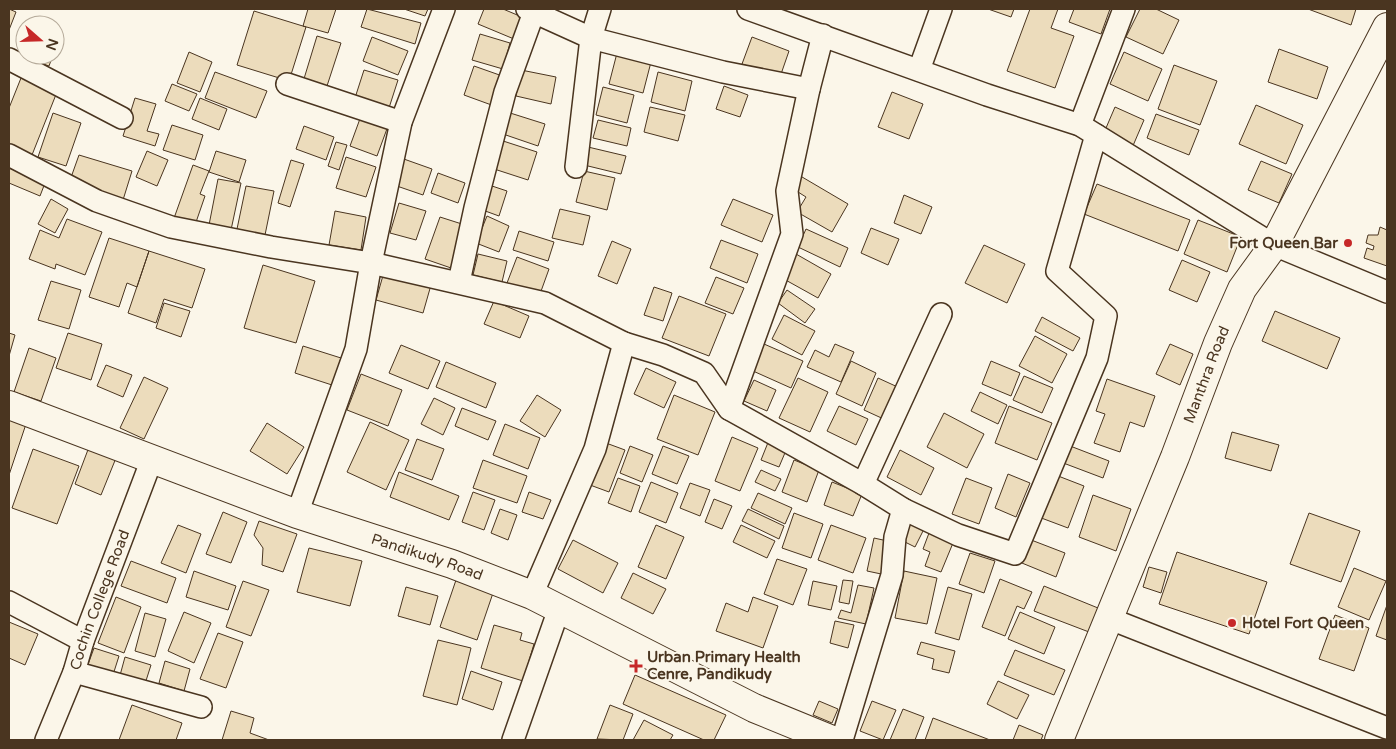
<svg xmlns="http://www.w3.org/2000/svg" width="1396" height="749" font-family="'Varela Round',sans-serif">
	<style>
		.building { fill: #ecdcbc; stroke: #4a3520 }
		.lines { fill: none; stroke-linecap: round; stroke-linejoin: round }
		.street-casing { stroke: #4a3520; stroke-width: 24 }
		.secondary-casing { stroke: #4a3520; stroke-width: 30 }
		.street { stroke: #fbf6e9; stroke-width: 21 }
		.secondary { stroke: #fbf6e9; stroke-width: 28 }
		.poi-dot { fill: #c62828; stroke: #fbf6e9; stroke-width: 2 }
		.labels { text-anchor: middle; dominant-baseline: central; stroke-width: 4; stroke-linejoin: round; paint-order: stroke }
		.poi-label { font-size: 15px; font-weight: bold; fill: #4a3520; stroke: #fbf6e9; text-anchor: start }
		.street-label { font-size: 15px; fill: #4a3520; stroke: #fbf6e9 }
	</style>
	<rect width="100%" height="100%" fill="#fbf6e9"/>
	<!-- building -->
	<path class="building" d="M9 9 16 12 9 30Z
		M308 9H336L328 33 303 26Z
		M367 9 421 23 415 44 361 27Z
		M404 9H428L425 16Z
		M484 9H503L522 17 514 39 478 24Z
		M988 9H1014L1011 17Z
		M1030 9H1058L1051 28 1074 36 1055 88 1007 71Z
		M1074 9H1110L1101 34 1069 22Z
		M1140 9H1156L1179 20 1163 54 1126 37Z
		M1308 9H1356L1351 25Z
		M254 11 306 27 289 81 237 65Z
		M480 34 510 43 503 69 472 60Z
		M317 36 341 43 326 89 303 82Z
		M372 37 408 51 398 75 363 61Z
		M752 37 789 51 780 77 742 64Z
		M25 42V55H53L49 66 20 56Z
		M1279 49 1328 67 1317 99 1268 82Z
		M189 52 212 62 200 92 177 83Z
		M1124 52 1162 69 1148 101 1110 84Z
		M617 53 651 62 643 93 609 84Z
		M1174 65 1217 81 1200 125 1158 109Z
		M474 66 508 78 497 107 464 95Z
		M364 70 398 80 388 111 354 101Z
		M521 70 556 77 551 104 516 96Z
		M215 72 267 91 256 118 205 98Z
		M658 72 692 81 685 111 651 102Z
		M21 78 57 92 30 160 9 151V108Z
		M172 84 197 94 189 111 165 101Z
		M724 86 748 95 740 117 716 109Z
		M603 87 634 95 627 123 596 115Z
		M892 92 923 104 909 139 878 127Z
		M135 98 156 104 147 131 159 134 155 146 123 136Z
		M200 98 227 109 219 130 192 119Z
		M1256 105 1303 125 1286 164 1239 144Z
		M650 107 685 115 678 141 644 132Z
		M1115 107 1144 120 1132 148 1103 135Z
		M507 112 545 124 538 146 500 133Z
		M53 113 81 123 66 166 38 157Z
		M1156 114 1199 130 1189 155 1147 138Z
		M361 116 388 126 377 156 350 146Z
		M598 120 631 128 627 146 593 138Z
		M172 125 203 135 195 160 163 150Z
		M304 126 334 137 326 160 296 149Z
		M497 139 537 152 528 180 488 167Z
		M336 142 347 145 339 170 328 166Z
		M588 147 626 156 621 174 584 165Z
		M147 151 168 160 157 186 136 177Z
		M216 151 246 160 239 182 209 172Z
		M79 155 132 171 123 200 69 183Z
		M346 157 376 167 366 197 336 188Z
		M401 158 432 169 423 195 391 184Z
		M291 160 304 164 290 207 278 203Z
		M1261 161 1292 174 1279 203 1248 190Z
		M193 165 209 171 200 194 205 196 194 228 173 221Z
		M9 168 45 183 40 196 9 183Z
		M584 171 615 178 607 210 576 202Z
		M438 173 465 183 458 203 431 193Z
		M797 174 848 204 832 232 797 212 806 197 790 187Z
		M218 179 241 183 231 230 209 225Z
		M486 184 507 191 499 216 477 208Z
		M1097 184 1190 220 1178 251 1084 214Z
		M246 186 274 191 265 235 237 229Z
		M904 195 932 207 921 234 894 223Z
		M51 199 68 209 55 233 38 224Z
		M733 199 773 215 762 242 721 225Z
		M399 203 426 211 416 240 390 233Z
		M560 209 590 216 583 245 552 238Z
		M335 211 366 217 361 250 329 245Z
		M487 216 509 226 499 252 476 243Z
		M440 217 465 225 454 269 425 259Z
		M67 219 102 232 85 275 56 264 55 269 29 259 40 230 59 238Z
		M1198 220 1241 237 1227 272 1184 254Z
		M1380 227 1387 230V266L1364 258 1367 248 1373 250 1374 246 1366 243 1368 235H1378Z
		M871 228 899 239 888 265 861 253Z
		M806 229 848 248 840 267 798 247Z
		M519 231 554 242 548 261 513 250Z
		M109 238 149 251 137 287 127 283 119 307 89 297Z
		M721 240 758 254 747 283 710 268Z
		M612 241 631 249 617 284 598 276Z
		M984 245 1025 264 1007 303 965 283Z
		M149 251 205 269 192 308 164 299 156 323 128 313Z
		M478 254 507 261 502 282 473 275Z
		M796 254 831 274 818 298 782 278Z
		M517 257 549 269 540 294 507 283Z
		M1182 260 1210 272 1197 302 1169 290Z
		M263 265 315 281 296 343 244 328Z
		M384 272 431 285 423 313 376 300Z
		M716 277 744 288 733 314 705 303Z
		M51 281 81 290 69 329 38 320Z
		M654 287 672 293 663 321 644 315Z
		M787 290 815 309 805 323 778 303Z
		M679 296 726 314 709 356 662 338Z
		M494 301 529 316 520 338 484 324Z
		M164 303 190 311 181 337 156 328Z
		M1275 311 1340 338 1327 369 1262 341Z
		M784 315 815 331 802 355 772 339Z
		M1042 317 1080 338 1073 351 1035 331Z
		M9 333 15 335 9 356Z
		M68 333 102 344 91 380 56 368Z
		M1035 336 1067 354 1052 383 1019 366Z
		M764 344 803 361 791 388 753 371Z
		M835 344 854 352 841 382 807 367 815 350 829 357Z
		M1170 344 1193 354 1180 385 1156 374Z
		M401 345 440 361 428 389 389 373Z
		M303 346 341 358 332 385 295 373Z
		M29 348 56 358 41 401 14 392Z
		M851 361 876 373 862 406 836 394Z
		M991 361 1020 373 1011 396 982 384Z
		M446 362 496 383 486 408 436 387Z
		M106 365 132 375 123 397 97 386Z
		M646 368 676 382 664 408 634 394Z
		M361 374 402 390 388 426 347 410Z
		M1024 376 1053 388 1042 413 1013 400Z
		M144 377 168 388 144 439 120 428Z
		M798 378 828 392 810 432 779 418Z
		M878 378 902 389 888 421 864 410Z
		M1107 379 1155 396 1144 427 1130 422 1120 452 1094 443 1105 414 1096 411Z
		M754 380 776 390 767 411 744 401Z
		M980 392 1007 405 998 424 971 411Z
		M537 395 561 410 545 437 520 421Z
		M674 395 715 412 698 455 657 439Z
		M434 398 455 408 443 435 421 424Z
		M839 406 868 419 856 445 827 431Z
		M1009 406 1052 423 1037 460 995 443Z
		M462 408 496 421 488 440 455 426Z
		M944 413 984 434 967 468 927 447Z
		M9 419 26 424 9 475Z
		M370 422 409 440 386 490 347 472Z
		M267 423 304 447 287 474 250 451Z
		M505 424 540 438 528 469 493 455Z
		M1232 432 1279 445 1271 471 1225 458Z
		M732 437 758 448 740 491 715 481Z
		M417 439 444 449 432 480 405 470Z
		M769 440 787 448 779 467 761 460Z
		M606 443 625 450 609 492 590 485Z
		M1065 444 1109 461 1103 478 1058 461Z
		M630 446 653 455 642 482 620 473Z
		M663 446 689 456 677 484 652 474Z
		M89 447 116 458 101 495 75 484Z
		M33 449 79 466 57 524 12 508Z
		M900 450 934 468 921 495 887 477Z
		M483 460 527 476 517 503 473 488Z
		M794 460 819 470 807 502 782 492Z
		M761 470 781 479 775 491 755 482Z
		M399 472 459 496 449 520 390 497Z
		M1008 474 1030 483 1016 517 995 508Z
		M1053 474 1084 486 1068 528 1036 516Z
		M618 478 640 486 631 512 608 503Z
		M966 478 992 488 979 524 952 514Z
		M651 482 678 493 666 523 639 512Z
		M832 482 862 494 853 516 824 505Z
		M690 483 710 490 700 516 680 508Z
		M473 492 495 500 484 530 462 522Z
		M529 492 551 500 543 519 522 512Z
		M758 493 792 508 785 524 751 508Z
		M1093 495 1131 509 1116 551 1079 537Z
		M714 499 732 506 722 529 705 522Z
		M500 509 517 515 508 540 491 533Z
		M748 509 784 526 779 539 742 521Z
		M223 512 247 522 231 563 206 554Z
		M794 513 823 524 811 558 782 548Z
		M1309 513 1360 531 1341 582 1290 564Z
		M909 518 926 525 915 547 899 539Z
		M259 521 297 534 283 572 262 565 263 548 254 535Z
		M178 525 201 534 186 573 161 563Z
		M656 525 684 537 666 579 638 567Z
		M741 525 775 541 767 558 733 542Z
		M831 525 866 538 853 573 818 560Z
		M929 533 953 543 941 572 925 566 930 552 923 549Z
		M874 538 892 542 886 575 867 571Z
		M1026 538 1065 553 1056 577 1017 561Z
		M573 540 618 563 603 593 558 569Z
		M309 548 362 561 350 606 297 592Z
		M1177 552 1267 582 1249 634 1159 604Z
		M970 553 995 561 984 593 959 584Z
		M777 559 807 569 793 605 764 594Z
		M131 561 176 578 167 603 121 586Z
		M1149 567 1167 572 1161 593 1143 587Z
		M1354 568 1386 581 1369 620 1338 607Z
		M194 571 236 586 228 610 186 597Z
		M904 571 937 578 927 624 895 618Z
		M633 573 666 589 653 614 621 598Z
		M1000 579 1032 592 1024 609 1017 606 1005 636 982 627Z
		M456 580 493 593 477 640 440 627Z
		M843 580 853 581 849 604 839 602Z
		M243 581 269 590 251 636 226 627Z
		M813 581 837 586 831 610 808 605Z
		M858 585 874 588 866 624 838 618 841 610 851 613Z
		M1044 586 1098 608 1089 632 1034 611Z
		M406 587 438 596 430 625 398 616Z
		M948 587 972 594 959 640 935 633Z
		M116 597 141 607 124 653 98 643Z
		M753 597 778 606 763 648 716 631 726 603 748 612Z
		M1387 605V640L1376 636Z
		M184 612 211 623 194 663 168 651Z
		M1020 612 1055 627 1044 654 1008 639Z
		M145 613 166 619 155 657 135 651Z
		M1335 615 1369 628 1354 671 1319 659Z
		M835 621 854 625 848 648 830 643Z
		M9 622 38 634 25 665 9 658Z
		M494 625 522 633 520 640 534 644 523 681 481 668Z
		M218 633 243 642 226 688 200 679Z
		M438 640 471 648 457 705 423 696Z
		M921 642 955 651 949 673 932 669 934 659 917 654Z
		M94 648 119 656 112 678 86 670Z
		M1015 650 1065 670 1054 695 1004 675Z
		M125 657 151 665 144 687 119 679Z
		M165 661 190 669 184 691 159 683Z
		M471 671 502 682 493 710 462 699Z
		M635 675 726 715 714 740H704L623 704Z
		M998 681 1029 695 1017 719 987 704Z
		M819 701 838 709 832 723 813 715Z
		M872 701 896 710 883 740 860 731Z
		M132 705 182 723 176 740H119Z
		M610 705 633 714 623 740 597 739Z
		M903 709 924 717 915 740H890Z
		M231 711 254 718 250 733 269 740H222Z
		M933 718 990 740H925Z
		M644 720 673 735 670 740H633Z
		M1019 725 1043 735 1041 740H1013Z"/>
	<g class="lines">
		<!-- street casing -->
		<g class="street-casing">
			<g id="street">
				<path d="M527 9 591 38 723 72 809 89"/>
				<path d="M748 9 987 95 1080 125 1274 245 1387 292"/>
				<path d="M9 59 122 118"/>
				<path d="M919 70 941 9"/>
				<path d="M287 84 401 122"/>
				<path d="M1080 125 1124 9"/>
				<path d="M9 155 97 201 171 227 271 247 371 263 545 303 624 343 663 355 704 373 729 409 863 484 903 509 958 535 1015 554 1097 358 1106 316 1057 271 1096 135"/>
				<path d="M576 167 591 38 600 9"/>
				<path d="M459 282 475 208 505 92 534 12"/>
				<path d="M729 409 792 234 787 191 809 89 823 35"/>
				<path d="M863 484 941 314"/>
				<path d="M297 514 356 349 371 263 401 122 444 9"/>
				<path d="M532 595 595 449 624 343"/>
				<path d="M9 602 83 641"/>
				<path d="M1108 618 1387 728"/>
				<path d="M74 672 201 707"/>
				<path id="s1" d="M46 740 74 672 83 641 152 459"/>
				<path d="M513 740 559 609"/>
				<path d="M842 740 892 575 895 537 903 509"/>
			</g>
		</g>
		<!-- secondary casing -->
		<g class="secondary-casing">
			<g id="secondary">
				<path id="s2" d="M9 405 297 514 452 564 532 595 754 708 832 740"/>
				<path id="s3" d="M1059 740 1175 457 1218 343 1242 289 1274 245 1387 27"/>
			</g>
		</g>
		<!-- street -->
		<use href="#street" class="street"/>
		<!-- secondary -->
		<use href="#secondary" class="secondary"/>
	</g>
	<!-- markers -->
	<g class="poi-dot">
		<circle cx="1348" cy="243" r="5"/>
		<circle cx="1232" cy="623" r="5"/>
		<path d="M633.5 658.5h5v5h5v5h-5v5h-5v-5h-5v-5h5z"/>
	</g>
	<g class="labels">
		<!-- poi labels -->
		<g class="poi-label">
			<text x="1338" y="243" text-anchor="end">Fort Queen Bar</text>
			<text x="1242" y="623">Hotel Fort Queen</text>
			<text x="647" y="657">Urban Primary Health<tspan x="647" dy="17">Cenre, Pandikudy</tspan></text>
		</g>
		<!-- street labels -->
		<g class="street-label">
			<text stroke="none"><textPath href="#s3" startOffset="394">Manthra Road</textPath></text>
			<text stroke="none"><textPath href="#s2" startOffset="445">Pandikudy Road</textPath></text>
			<text stroke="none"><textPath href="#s1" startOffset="150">Cochin College Road</textPath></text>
		</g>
	</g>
	<!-- border -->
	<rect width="1396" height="749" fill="none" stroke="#4a3520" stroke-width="20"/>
	<!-- north arrow -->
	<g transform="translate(40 40) rotate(110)"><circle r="24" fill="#fbf6e9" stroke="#b4a999"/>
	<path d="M0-4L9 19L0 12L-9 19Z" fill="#c62828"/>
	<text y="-8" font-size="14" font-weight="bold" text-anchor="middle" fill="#4a3520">N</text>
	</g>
</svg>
